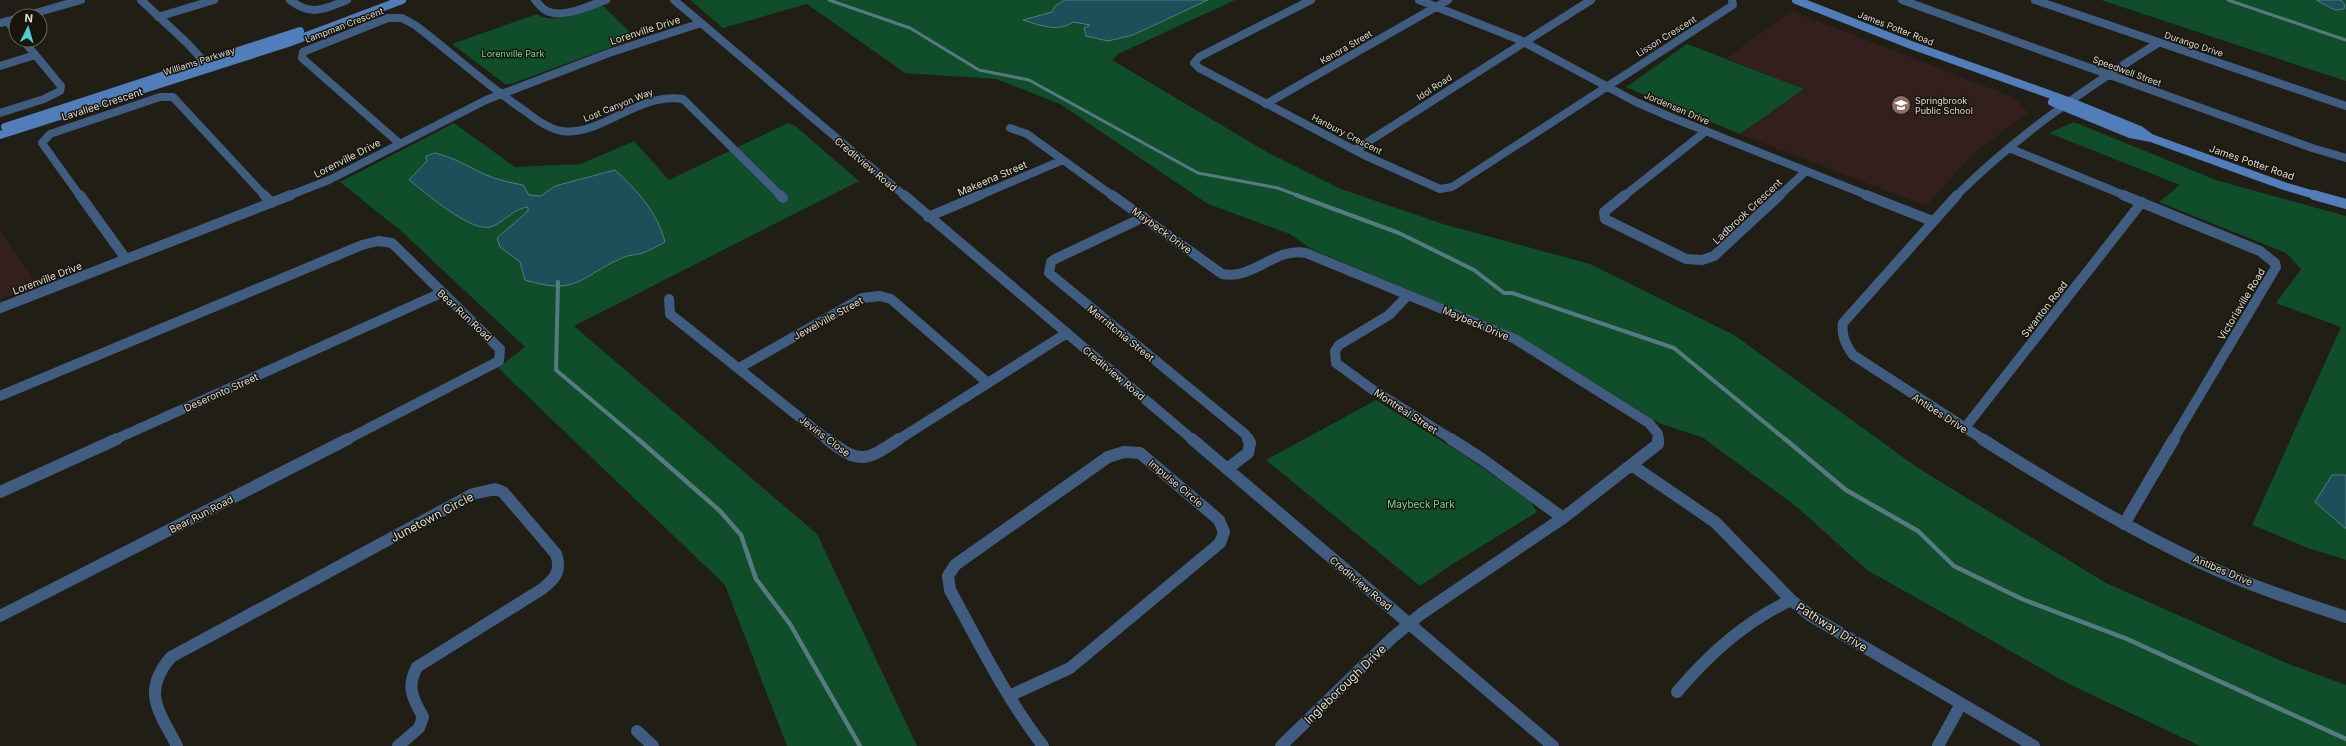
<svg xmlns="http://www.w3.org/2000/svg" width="2346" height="746" font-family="Inter,sans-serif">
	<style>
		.education { fill: #33201c }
		.green { fill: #0f4d2b }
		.water { fill: #1b505b; stroke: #567a80 }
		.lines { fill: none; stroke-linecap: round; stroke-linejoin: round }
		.stream-far2 { stroke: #567a80; stroke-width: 3 }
		.stream-far1 { stroke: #567a80; stroke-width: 4 }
		.stream { stroke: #567a80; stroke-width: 4.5 }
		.street-far2 { stroke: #405c81; stroke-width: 8 }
		.street-far1 { stroke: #405c81; stroke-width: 10 }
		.street { stroke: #405c81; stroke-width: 12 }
		.secondary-far1 { stroke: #517eba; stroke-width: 8 }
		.secondary { stroke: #517eba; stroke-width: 10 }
		.labels { text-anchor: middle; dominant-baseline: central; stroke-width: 3; stroke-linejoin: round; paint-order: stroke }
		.far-street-label { font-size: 9px; fill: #dedcd5; stroke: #18150c }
		.far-park-label { font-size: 9px; fill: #79d89a; stroke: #18150c }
		.far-poi-label { font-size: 9px; fill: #dedcd5; stroke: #18150c; text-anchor: start }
		.street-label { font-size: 10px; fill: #dedcd5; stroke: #18150c }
		.park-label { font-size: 10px; fill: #79d89a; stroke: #18150c }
		.near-street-label { font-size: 12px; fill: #dedcd5; stroke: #18150c }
	</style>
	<rect width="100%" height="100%" fill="#211e15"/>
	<!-- education -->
	<path class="education" d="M1792 11 2013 97 2028 113 1975 152 1926 206 1740 134 1804 89 1726 58Z
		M0 229 37 285 0 299Z"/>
	<!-- green -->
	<path class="green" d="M690 0H1235L1118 54 1112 60 1265 151 1341 189 1443 224 1590 264 1734 335 1918 468 2106 583 2286 663 2346 685V746H2200L2067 683 1867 570 1797 507 1702 437 1661 424 1515 334 1311 249 1290 234 1208 204 1060 104 996 79 905 73 807 4 723 28Z
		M2101 0H2346V81Z
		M602 5 636 38 511 84H505L452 44 537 14C554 26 584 11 602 5Z
		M1687 44 1804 89 1740 134 1626 87Z
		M2074 122 2216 180 2346 216V560L2308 548 2252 525 2341 327 2276 303 2301 269 2286 253 2159 202 2180 185 2049 133Z
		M454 123 515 167 581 164 634 141 669 180 788 123 794 125 859 181 574 326 817 534 917 746H787L725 585 498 368 525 347 401 231 340 182Z
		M1376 400 1467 457 1531 502 1537 512 1451 565 1420 586 1266 460Z"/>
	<!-- water -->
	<path class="water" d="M1065 0H1208L1133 35 1108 41 1086 36 1084 28 1090 25 1073 22C1058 33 1039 25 1023 20L1052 12 1055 6Z
		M2316 0H2341L2345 5 2344 9 2335 10Z
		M435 153C451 157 462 163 476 170 490 178 507 182 523 185L529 195 541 196 555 186 615 170C636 189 658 213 665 242 658 246 650 250 643 253 636 255 628 255 622 258 579 277 578 296 525 280L520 262 500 247 497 238 528 211V207C515 208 505 221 493 226 474 236 425 192 409 180L427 161 426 156Z
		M2332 475H2346V529L2315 502Z"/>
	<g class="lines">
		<!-- stream-far2 -->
		<path class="stream-far2" d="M829 0 910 28 979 70 1029 80 1198 173 1278 188 1299 196
			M2228 0 2346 40"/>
		<!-- stream-far1 -->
		<path class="stream-far1" d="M1296 195 1399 233 1474 270 1504 293H1512L1674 348 1786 440
			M558 282 556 370 639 440"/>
		<!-- stream -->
		<path class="stream" d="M638 439 720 511 741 535 756 579 790 624 860 746
			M1785 439 1846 490 1918 531 1954 566 2022 599 2127 639 2346 739"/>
		<!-- street-far2 -->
		<path class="street-far2" d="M141 0 187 43 210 68
			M290 0C312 17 324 9 347 0
			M535 0C539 4 542 9 547 11 563 19 590 5 606 0
			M674 0 905 196
			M1311 0 1199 57 1194 63 1199 68 1364 155 1440 189 1452 187 1733 5 1732 0
			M1419 0 1520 40 1636 102 1668 116 1869 196
			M1902 0 2312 148 2346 158
			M2035 0 2346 106
			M25 16 81 0
			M158 17 214 0
			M7 21 16 32
			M0 23 16 19
			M0 66 35 55
			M1266 104 1448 0
			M0 113 44 99 60 91 61 86 23 40
			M1010 128 1027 134 1113 196
			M399 143 302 58 303 52 388 18H402L415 25C452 53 486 85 525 111 535 119 549 129 562 131 572 133 583 130 592 127 623 116 649 94 683 99L781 196
			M2009 148 2126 196
			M1355 150 1591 0
			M80 196 42 143 50 134 160 97H173L265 196
			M288 196 329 180 486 100 609 53 701 23
			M978 196 1063 160
			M1624 196 1706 131
			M1779 196 1806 171
			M1956 196C2016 136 2086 88 2158 43"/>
		<!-- street-far1 -->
		<path class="street-far1" d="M80 195 126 259
			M264 195 272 203
			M780 195 783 198
			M904 195 1193 440
			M1112 195 1222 274C1254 280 1274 247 1306 253L1515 339 1649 423 1658 434V440
			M1625 195 1604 212 1605 219 1686 259 1702 260 1714 256 1780 195
			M1866 195 1932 221
			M1957 195 1843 323C1841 336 1846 345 1853 355L1984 440
			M2123 195 2260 251 2275 263 2276 267 2173 440
			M928 217 980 195
			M1144 217 1055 259 1051 262 1049 273 1245 434 1249 440
			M1408 295 1389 315 1339 345 1335 351 1336 363 1373 390 1453 440
			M669 299 670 314 828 440
			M0 308 291 195
			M739 368 862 298 880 296 891 299 988 383
			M0 396 362 245 378 241 392 243 500 349 499 361 346 440
			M1964 429 2142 202
			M114 440 441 293
			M898 440 1067 333"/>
		<!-- street -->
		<path class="street" d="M827 439C860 465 866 461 899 439
			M1192 439 1553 746
			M1451 439 1482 459 1563 518
			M1982 439C2053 484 2125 527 2201 563 2248 585 2297 601 2346 617
			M1633 466 1715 522 1791 600 1811 616 2034 746
			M1227 469 1248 453 1250 443 1248 439
			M0 492 117 439
			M2124 524 2174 439
			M0 616 348 439
			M1677 692C1710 653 1745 622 1791 600
			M1009 696 1070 668 1220 543 1224 532 1219 520 1140 453 1124 452 1108 457 955 565 948 576 950 590C979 643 1006 698 1043 746
			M637 731 653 746
			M177 746C159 711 141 692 171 657L473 494 495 489 503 492 556 554C562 571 555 579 542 589L417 667C406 687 413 699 423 717L419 728 398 746
			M1281 746 1392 638 1421 614 1563 518 1658 444V439
			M1938 746 1961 704"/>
		<!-- secondary-far1 -->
		<path class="secondary-far1" d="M1796 0 1911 45 2071 102 2140 130 2151 138
			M2052 102 2130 134 2151 138 2284 186 2318 196
			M5 127 300 31
			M0 135 288 43 402 0"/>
		<!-- secondary -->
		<path class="secondary" d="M2314 195 2346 204"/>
	</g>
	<!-- icons -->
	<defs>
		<g id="school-disc" transform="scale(1)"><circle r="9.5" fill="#8d6e63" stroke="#18150c"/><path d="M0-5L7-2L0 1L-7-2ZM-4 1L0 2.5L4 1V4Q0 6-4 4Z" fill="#fff"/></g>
	</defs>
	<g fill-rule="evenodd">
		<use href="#school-disc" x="1901" y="105"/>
	</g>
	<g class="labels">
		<!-- far-street labels -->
		<g class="far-street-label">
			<text transform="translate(344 25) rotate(-21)">Lampman Crescent</text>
			<text transform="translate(1896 28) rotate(21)">James Potter Road</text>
			<text transform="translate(1666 36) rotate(-32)">Lisson Crescent</text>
			<text transform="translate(2194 44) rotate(18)">Durango Drive</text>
			<text transform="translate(1346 47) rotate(-30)">Kenora Street</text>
			<text transform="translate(199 61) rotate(-18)">Williams Parkway</text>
			<text transform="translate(2127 71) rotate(20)">Speedwell Street</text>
			<text transform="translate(1434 87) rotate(-33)">Idol Road</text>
			<text transform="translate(618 105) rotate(-22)">Lost Canyon Way</text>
			<text transform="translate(1677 108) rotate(23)">Jordensen Drive</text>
			<text transform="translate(1347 134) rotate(27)">Hanbury Crescent</text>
		</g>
		<!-- far-park labels -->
		<g class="far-park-label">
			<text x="513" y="53">Lorenville Park</text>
		</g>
		<!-- far-poi labels -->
		<g class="far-poi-label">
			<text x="1915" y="100">Springbrook<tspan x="1915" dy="10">Public School</tspan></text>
		</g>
		<!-- street labels -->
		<g class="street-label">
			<text transform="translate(645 30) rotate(-18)">Lorenville Drive</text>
			<text transform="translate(102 104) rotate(-18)">Lavallee Crescent</text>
			<text transform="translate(347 158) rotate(-27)">Lorenville Drive</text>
			<text transform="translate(2252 162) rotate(19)">James Potter Road</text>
			<text transform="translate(866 164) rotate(40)">Creditview Road</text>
			<text transform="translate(992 178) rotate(-23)">Makeena Street</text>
			<text transform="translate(1747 211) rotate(-43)">Ladbrook Crescent</text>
			<text transform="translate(1162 230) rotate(36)">Maybeck Drive</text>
			<text transform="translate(47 278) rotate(-21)">Lorenville Drive</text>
			<text transform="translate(2241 304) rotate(-59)">Victoriaville Road</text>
			<text transform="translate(2044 309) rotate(-52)">Swanton Road</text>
			<text transform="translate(465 315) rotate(43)">Bear Run Road</text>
			<text transform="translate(828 318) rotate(-29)">Jewelville Street</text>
			<text transform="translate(1476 323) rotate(23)">Maybeck Drive</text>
			<text transform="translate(1121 333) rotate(39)">Merrittonia Street</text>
			<text transform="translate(1114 373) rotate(40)">Creditview Road</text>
			<text transform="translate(221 392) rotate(-24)">Deseronto Street</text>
			<text transform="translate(1406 411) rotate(33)">Montreal Street</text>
			<text transform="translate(1940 413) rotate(33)">Antibes Drive</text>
			<text transform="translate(825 436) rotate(37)">Jevins Close</text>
			<text transform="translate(1176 483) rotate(40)">Impulse Circle</text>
			<text transform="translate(201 514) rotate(-27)">Bear Run Road</text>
			<text transform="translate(2223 570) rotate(23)">Antibes Drive</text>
			<text transform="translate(1361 583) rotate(40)">Creditview Road</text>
		</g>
		<!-- park labels -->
		<g class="park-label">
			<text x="1421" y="504">Maybeck Park</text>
		</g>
		<!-- near-street labels -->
		<g class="near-street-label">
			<text transform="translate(432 517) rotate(-28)">Junetown Circle</text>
			<text transform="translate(1832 627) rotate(32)">Pathway Drive</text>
			<text transform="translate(1345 684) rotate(-44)">Ingleborough Drive</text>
		</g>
	</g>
	<!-- north arrow -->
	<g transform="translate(28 28) rotate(5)"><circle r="19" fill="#18150c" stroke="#67655c"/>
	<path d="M0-3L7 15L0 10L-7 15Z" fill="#52cbd7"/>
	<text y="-6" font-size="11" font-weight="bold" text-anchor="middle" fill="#dedcd5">N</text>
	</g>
</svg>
